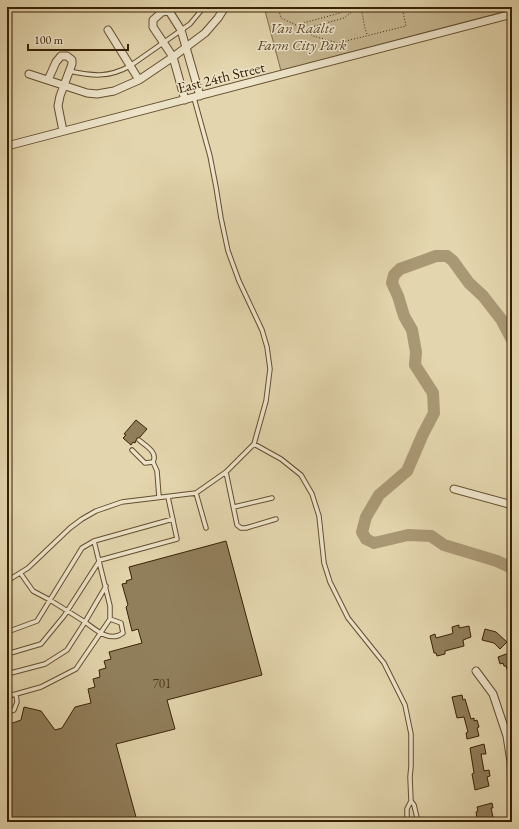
<svg xmlns="http://www.w3.org/2000/svg" width="519" height="829" font-family="'EB Garamond',serif">
	<style>
		.green { fill: #c6b690; stroke: #806c4a }
		.lines { fill: none; stroke-linecap: round; stroke-linejoin: round }
		.river { stroke: #a99874; stroke-width: 12 }
		.building { fill: #917f5c; stroke: #392105 }
		.lane-casing { stroke: #644e2f; stroke-width: 5.5 }
		.street-casing { stroke: #644e2f; stroke-width: 9 }
		.path { stroke: #392105; stroke-width: 1; stroke-dasharray: 1 2; stroke-linecap: butt }
		.lane { stroke: #ede4ca; stroke-width: 3.5 }
		.street { stroke: #ede4ca; stroke-width: 7 }
		.labels { text-anchor: middle; dominant-baseline: central; stroke-width: 3; stroke-linejoin: round; paint-order: stroke }
		.number-label { font-size: 13px; fill: #4f381b }
		.park-label { font-size: 15px; font-style: italic; fill: #5c4628; stroke: #ede4ca }
		.street-label { font-size: 15px; fill: #392105; stroke: #ede4ca }
	</style>
	<rect width="100%" height="100%" fill="#e3d5ad"/>
	<filter id="stains"><feTurbulence type="fractalNoise" baseFrequency=".005" numOctaves="4"/><feColorMatrix values="0 0 0 0 .2 0 0 0 0 .09 0 0 0 0 .02 0 0 0 .5 -.17"/></filter>
	<radialGradient id="worn" r=".72"><stop offset=".6" stop-color="#630" stop-opacity="0"/><stop offset="1" stop-color="#630" stop-opacity=".3"/></radialGradient>
	<!-- green -->
	<path class="green" d="M264 7H512V10L281 71Z"/>
	<g class="lines">
		<!-- river -->
		<path class="river" d="M512 340 501 319 483 296 469 283 453 261 447 256H436L400 269 394 275 392 283 398 296 404 316 412 330 416 352 415 365 433 393 434 413 423 434 407 471 379 495 366 517 362 532 366 539 374 543 408 535 431 536 444 545 497 561 512 568"/>
	</g>
	<!-- building -->
	<path class="building" d="M136 420 147 429 140 437 137 438 135 443 133 442 131 445 123 438 126 435 124 434Z
		M226 541 262 675 167 700 175 729 116 744 136 817 118 822H7V725L21 720 24 707 41 711 55 730 62 728 75 707 91 703 88 689 95 687 93 679 100 677 99 670 106 668 104 661 111 659 109 652 142 643 138 629 132 631 126 607 128 605 122 584 127 583 126 581 132 579 129 567Z
		M459 625V628L469 626 471 637 463 640 464 646 445 651V654L437 656 436 653H434L430 636 435 634 436 638 451 634 453 633 452 627Z
		M485 629 496 632 507 642 500 649 494 643 482 640Z
		M512 652V682H511L506 666H504L503 663 500 664 498 657Z
		M462 695 463 700 465 699 471 719 474 718V721L477 720 479 727 477 728 479 736 467 739 466 733 468 732 464 717 457 718 452 697Z
		M484 744 486 754H481L484 771 489 770 490 776 487 777 489 786 475 790 472 774 474 773 470 748Z
		M492 803 493 808H491L494 822H481L480 818H477L476 812 478 811 477 807Z"/>
	<g class="lines">
		<!-- lane casing -->
		<g class="lane-casing">
			<path id="lane" d="M69 71C93 76 108 78 130 66L190 24 204 7
				M254 444 281 459 301 475 312 494 319 516 324 563 330 582 348 618 384 663 405 705 411 734V766L410 777 411 801
				M132 450 145 463 153 462C158 452 146 446 139 440
				M153 462 157 471 159 497
				M226 472 237 525 241 528H246L276 519
				M196 493 206 528
				M234 507 272 498
				M94 541 173 519
				M21 574 33 591 50 600 85 622 106 586
				M7 581 28 568 70 528 82 519 96 511 122 502 196 493 226 472 254 444 266 401 270 369 267 347 262 330 239 281 228 251 221 218 216 187 210 156 194 98
				M7 632 37 621 82 548 94 541 110 606V619L76 669 41 687 16 694 17 702 14 710 7 712
				M7 654 41 644 64 616 100 560 177 539 168 497
				M7 674 45 664 67 650 85 622C96 630 110 643 123 633L121 623 110 619
				M7 696 16 694
				M407 822V809L411 801 414 805 418 822"/>
		</g>
		<!-- street casing -->
		<g class="street-casing">
			<path id="street" d="M108 30 139 80
				M29 74 87 93 97 94 114 91 139 80 173 57 205 33 218 18 225 7
				M48 80 56 62 61 56H67L72 60V64L60 96 58 106 63 131
				M185 100 173 57 153 27V20L162 12 169 11 181 30 200 96
				M7 146 512 14
				M454 489 512 505
				M476 671 493 694 507 736 511 762 512 804"/>
		</g>
		<!-- path -->
		<path class="path" d="M278 7 281 18 296 25 340 13 349 7
			M358 7 344 18 308 28V32L313 36 338 43 406 26 402 7
			M360 7C364 16 363 25 367 34"/>
		<!-- lane -->
		<use href="#lane" class="lane"/>
		<!-- street -->
		<use href="#street" class="street"/>
	</g>
	<g class="labels">
		<!-- number labels -->
		<g class="number-label">
			<text x="162" y="683">701</text>
		</g>
		<!-- park labels -->
		<g class="park-label">
			<text x="302" y="27">Van Raalte<tspan x="302" dy="17">Farm City Park</tspan></text>
		</g>
		<!-- street labels -->
		<g class="street-label">
			<text transform="translate(221 77) rotate(-14)">East 24th Street</text>
		</g>
	</g>
	<!-- margin -->
	<rect width="519" height="829" fill="none" stroke="#e3d5ad" stroke-width="24"/>
	<rect x="8" y="8" width="503" height="813" fill="none" stroke="#392105" stroke-width="2"/>
	<rect x="12" y="12" width="495" height="805" fill="none" stroke="#392105"/>
	<!-- scale -->
	<path d="M28 44v6h100v-6" fill="none" stroke="#392105" stroke-width="2"/>
	<text x="34" y="44" font-size="12" fill="#392105" stroke="#ede4ca" stroke-width="3" paint-order="stroke">100 m</text>
	<rect width="100%" height="100%" filter="url(#stains)"/>
	<rect width="100%" height="100%" fill="url(#worn)"/>
</svg>
